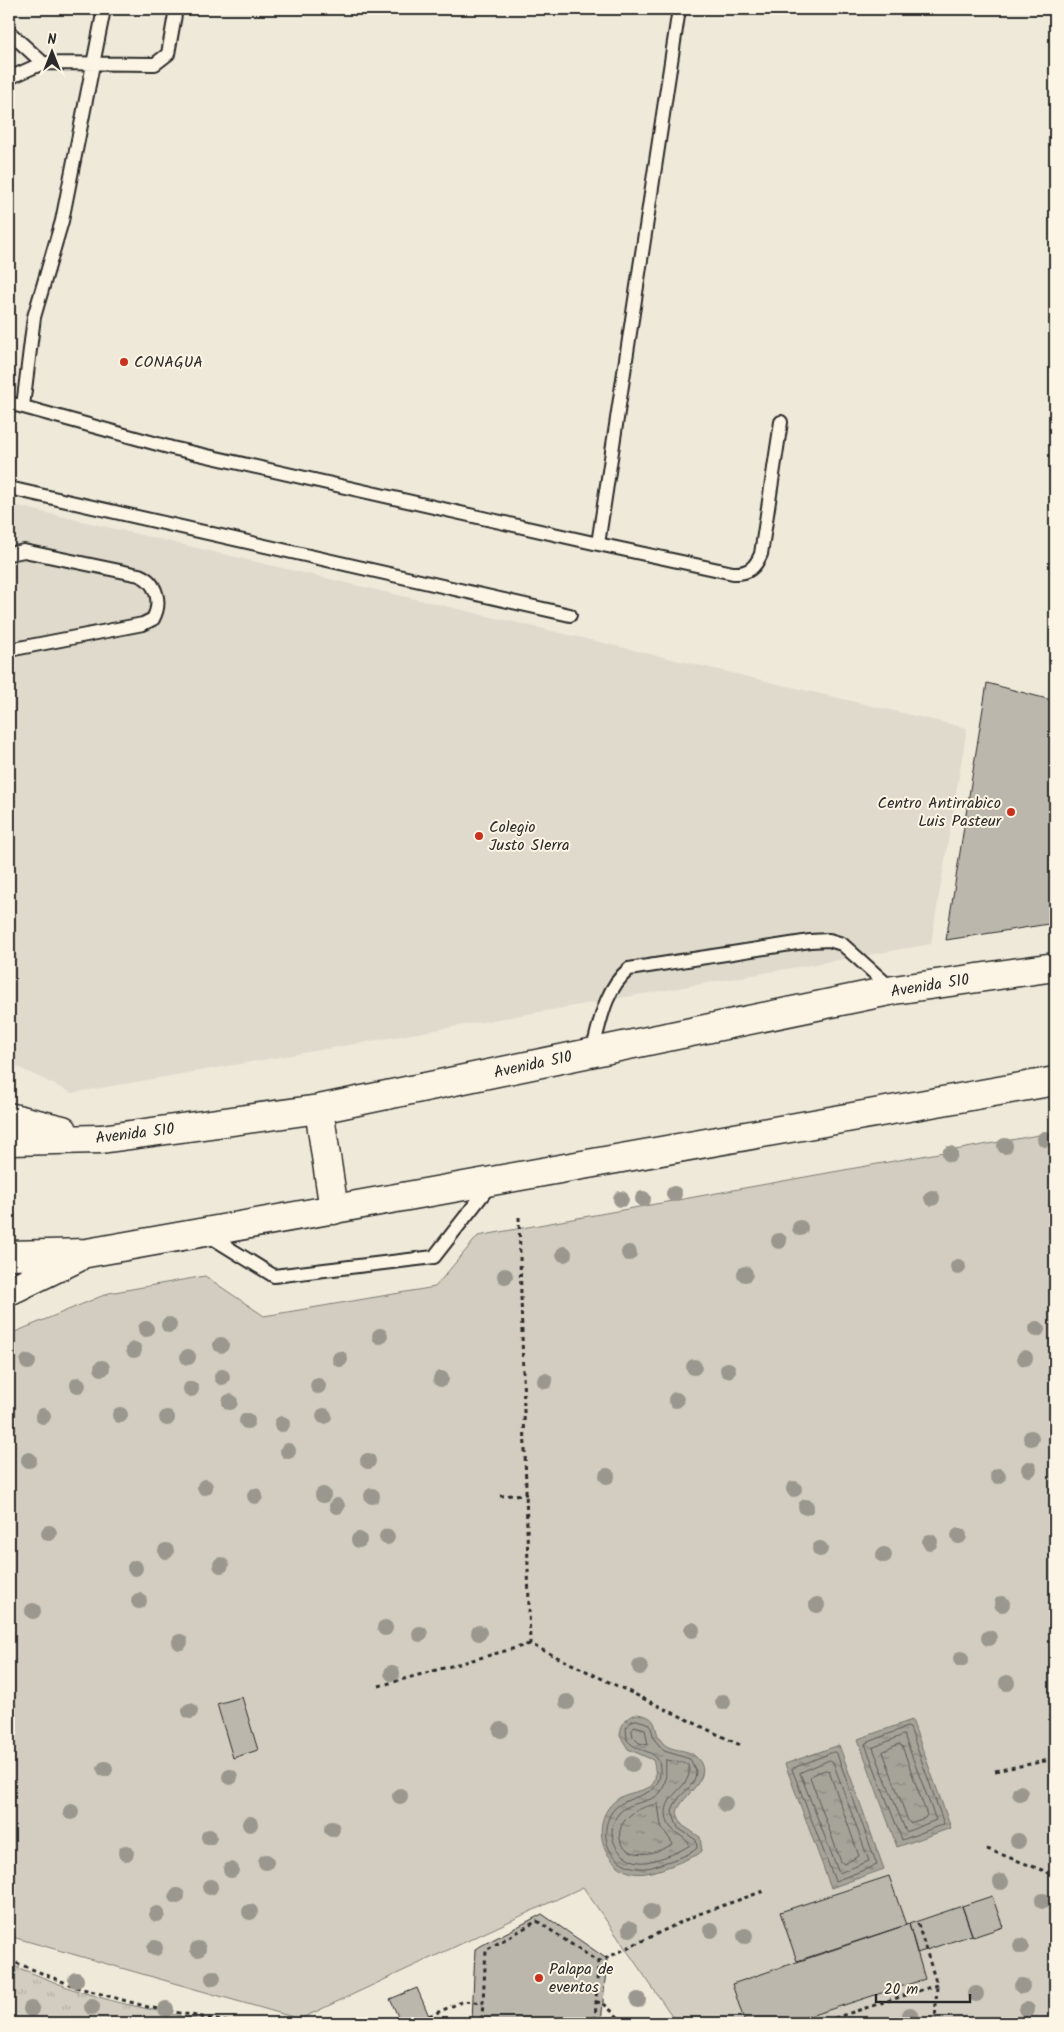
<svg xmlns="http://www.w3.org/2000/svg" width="1064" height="2032" font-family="Kalam,sans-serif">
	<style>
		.built { fill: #e0dacc }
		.grass { fill: url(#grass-tufts); stroke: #7e7c76 }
		.pitch { fill: #d2cdc0; stroke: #7e7c76 }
		.water { fill: url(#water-ripples); stroke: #75736d }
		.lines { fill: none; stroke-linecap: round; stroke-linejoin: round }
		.shore { stroke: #5c5b57; stroke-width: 1 }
		.building { fill: #bcb7ac; stroke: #2b2b2b }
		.service-casing { stroke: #2b2b2b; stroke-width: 16 }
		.primary-casing { stroke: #2b2b2b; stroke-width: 31 }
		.path { stroke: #2b2b2b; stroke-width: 3; stroke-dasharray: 4 4; stroke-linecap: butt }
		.service { stroke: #fcf5e5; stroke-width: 12 }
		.primary { stroke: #fcf5e5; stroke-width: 28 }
		.tree { fill: #9a978e }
		.poi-dot { fill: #c8321e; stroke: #fcf5e5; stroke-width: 2 }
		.labels { text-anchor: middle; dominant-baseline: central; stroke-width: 4; stroke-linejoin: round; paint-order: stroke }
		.poi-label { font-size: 16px; fill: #2b2b2b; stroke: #fcf5e5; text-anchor: start }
		.street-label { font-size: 16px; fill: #2b2b2b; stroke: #fcf5e5 }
	</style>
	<defs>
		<pattern id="grass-tufts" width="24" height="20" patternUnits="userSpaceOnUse" patternTransform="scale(1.25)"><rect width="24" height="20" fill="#d2cdc0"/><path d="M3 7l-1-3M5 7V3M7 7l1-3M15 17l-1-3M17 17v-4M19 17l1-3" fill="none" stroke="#b4b0a5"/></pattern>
		<pattern id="water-ripples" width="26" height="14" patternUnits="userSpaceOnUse" patternTransform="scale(1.25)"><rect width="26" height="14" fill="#a6a399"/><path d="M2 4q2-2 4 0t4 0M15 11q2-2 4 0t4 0" fill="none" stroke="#87857d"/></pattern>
	</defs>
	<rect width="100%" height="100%" fill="#efe9da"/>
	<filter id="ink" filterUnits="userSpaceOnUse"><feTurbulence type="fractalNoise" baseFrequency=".02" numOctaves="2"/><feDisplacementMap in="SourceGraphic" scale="10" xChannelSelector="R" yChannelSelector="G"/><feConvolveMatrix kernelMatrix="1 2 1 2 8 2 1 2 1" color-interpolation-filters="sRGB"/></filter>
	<g filter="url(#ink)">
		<!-- built -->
		<path class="built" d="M9 504 967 728 931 944 72 1093 9 1063Z"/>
		<!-- grass -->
		<path class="grass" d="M9 1964 72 1989 116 2002 213 2023H9Z"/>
		<!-- pitch -->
		<path class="pitch" d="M1055 1132V2023H677L583 1887 300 2019 9 1936V1339L15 1332 109 1293 205 1276 264 1316 435 1287 478 1236Z"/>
		<!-- water -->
		<path class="water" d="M637 1714C662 1717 651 1730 663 1743 671 1752 686 1748 695 1756 719 1777 680 1795 677 1813L682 1825 700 1837 702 1851 697 1855C682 1861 666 1869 651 1872 639 1875 628 1874 618 1866 597 1849 594 1814 619 1798 628 1792 643 1792 651 1786 658 1780 655 1767 653 1760L628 1749 620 1736C621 1724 625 1717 637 1714Z
			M912 1720 951 1828 897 1847 858 1739Z
			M839 1745 884 1869 831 1888 785 1764Z"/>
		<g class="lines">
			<!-- shore -->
			<path class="shore" d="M637 1720 650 1724 654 1739 664 1751 690 1759 696 1771C696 1789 675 1794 672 1812L678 1828 696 1840 697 1848C688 1857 670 1860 658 1865 625 1878 594 1849 610 1815 621 1793 658 1801 660 1774 662 1746 640 1756 627 1740L626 1728 632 1721Z
				M635 1726 645 1729 648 1745 639 1743 633 1737 632 1731Z
				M907 1727 910 1728 944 1824 902 1840 865 1744Z
				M904 1735 936 1820 906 1832 873 1748Z
				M899 1744 902 1746 927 1815 925 1818 910 1823 908 1821 883 1752Z
				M834 1752 837 1754 877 1865 835 1881 792 1769Z
				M666 1760 682 1762 688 1765C696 1789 657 1793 668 1823 673 1834 685 1836 690 1845 680 1852 663 1858 651 1861 623 1869 600 1836 619 1813 629 1801 650 1804 660 1793 668 1783 665 1771 666 1760Z
				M830 1760 833 1762 869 1861 839 1873 800 1773Z
				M826 1770 829 1771 859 1856 844 1864 841 1862 810 1777 812 1775Z
				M658 1804 661 1826 673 1844C612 1878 598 1812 658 1804Z"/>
		</g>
		<!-- building -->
		<path class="building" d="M987 683 1055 701V923L946 940Z
			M242 1697 258 1750 233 1758 217 1704Z
			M889 1876 906 1925 797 1961 780 1912Z
			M992 1896 1003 1927 973 1937 962 1906Z
			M962 1906 972 1935 917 1953 909 1924Z
			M542 1914 607 1959 601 2023 472 2022 475 1949Z
			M909 1924 925 1979 788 2023H745L732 1984Z
			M417 1988 429 2016 433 2023H401L390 1999Z"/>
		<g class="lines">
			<!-- service casing -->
			<g class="service-casing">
				<path id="service" d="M9 32 43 63
					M9 78 43 63 155 64 168 54 176 9
					M9 403 172 448 598 544 679 9
					M23 406 34 317 62 221 104 9
					M9 488 570 615
					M598 544 733 573C748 574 755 568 761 554L781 422
					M9 554 24 551 139 575C157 582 162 603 153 619L143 624 9 650
					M592 1053C600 1023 604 990 629 969L810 941 829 940 842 944 892 989
					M206 1234 274 1276 434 1257 491 1184"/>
			</g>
			<!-- primary casing -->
			<g class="primary-casing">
				<path id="primary" d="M319 1109 334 1210
					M9 1117 63 1130
					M9 1141 101 1139 319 1109 894 990 1055 967
					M9 1255 87 1253 1055 1081
					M9 1291 77 1258"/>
			</g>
			<!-- path -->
			<path class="path" d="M519 1217 530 1644 742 1746
				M500 1496 527 1494
				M379 1686 530 1644
				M995 1771 1055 1759
				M987 1849 1055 1875
				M9 1960 76 1987 148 2007 233 2023
				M598 1962 696 1915 764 1891
				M596 2002 603 2003 624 2023
				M429 2016 464 2001 483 2003
				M490 2023 482 2018 486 1950 537 1921 598 1962 595 2023
				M819 2023 937 1985 917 1921
				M935 2023 937 1985"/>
			<!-- service -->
			<use href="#service" class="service"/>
			<!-- primary -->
			<use href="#primary" class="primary"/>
		</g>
		<!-- trees -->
		<g class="tree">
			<circle cx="1045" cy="1139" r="8"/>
			<circle cx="1005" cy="1146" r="8"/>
			<circle cx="950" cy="1154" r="8"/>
			<circle cx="674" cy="1194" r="8"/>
			<circle cx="932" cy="1198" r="8"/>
			<circle cx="621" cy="1199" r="8"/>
			<circle cx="643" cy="1199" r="8"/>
			<circle cx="800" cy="1228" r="8"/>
			<circle cx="779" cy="1241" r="8"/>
			<circle cx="629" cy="1253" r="8"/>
			<circle cx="564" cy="1254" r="8"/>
			<circle cx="958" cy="1267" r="8"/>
			<circle cx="745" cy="1274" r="8"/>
			<circle cx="505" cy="1276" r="8"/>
			<circle cx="169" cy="1325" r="8"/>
			<circle cx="146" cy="1329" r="8"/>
			<circle cx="1037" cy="1329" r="8"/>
			<circle cx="380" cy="1336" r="8"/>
			<circle cx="221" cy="1345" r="8"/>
			<circle cx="134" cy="1350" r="8"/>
			<circle cx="188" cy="1357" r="8"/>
			<circle cx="1025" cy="1358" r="8"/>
			<circle cx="340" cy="1359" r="8"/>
			<circle cx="28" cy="1362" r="8"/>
			<circle cx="694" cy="1367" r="8"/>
			<circle cx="102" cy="1368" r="8"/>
			<circle cx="728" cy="1370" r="8"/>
			<circle cx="222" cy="1377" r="8"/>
			<circle cx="441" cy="1379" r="8"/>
			<circle cx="545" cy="1381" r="8"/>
			<circle cx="78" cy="1385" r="8"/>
			<circle cx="318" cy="1386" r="8"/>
			<circle cx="191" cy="1389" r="8"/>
			<circle cx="676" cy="1400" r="8"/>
			<circle cx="230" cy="1402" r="8"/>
			<circle cx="120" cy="1415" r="8"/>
			<circle cx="43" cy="1416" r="8"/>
			<circle cx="324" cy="1416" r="8"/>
			<circle cx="167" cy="1418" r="8"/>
			<circle cx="247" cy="1421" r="8"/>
			<circle cx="282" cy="1424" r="8"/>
			<circle cx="1031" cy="1438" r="8"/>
			<circle cx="288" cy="1451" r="8"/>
			<circle cx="29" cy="1460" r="8"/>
			<circle cx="368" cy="1461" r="8"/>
			<circle cx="1029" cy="1469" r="8"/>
			<circle cx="607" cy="1476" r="8"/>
			<circle cx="998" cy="1476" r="8"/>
			<circle cx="205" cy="1487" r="8"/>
			<circle cx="794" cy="1489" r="8"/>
			<circle cx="323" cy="1495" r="8"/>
			<circle cx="255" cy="1496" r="8"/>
			<circle cx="372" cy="1496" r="8"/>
			<circle cx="337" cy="1506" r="8"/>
			<circle cx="806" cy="1507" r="8"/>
			<circle cx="49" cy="1533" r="8"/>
			<circle cx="959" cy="1536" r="8"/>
			<circle cx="387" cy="1537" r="8"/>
			<circle cx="359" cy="1540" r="8"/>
			<circle cx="930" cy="1542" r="8"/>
			<circle cx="820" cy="1549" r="8"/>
			<circle cx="166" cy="1551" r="8"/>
			<circle cx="884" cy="1555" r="8"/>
			<circle cx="221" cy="1565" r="8"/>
			<circle cx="135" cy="1568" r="8"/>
			<circle cx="139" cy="1601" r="8"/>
			<circle cx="1002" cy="1604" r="8"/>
			<circle cx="817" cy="1605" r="8"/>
			<circle cx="33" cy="1611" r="8"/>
			<circle cx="385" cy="1628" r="8"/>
			<circle cx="692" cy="1630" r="8"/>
			<circle cx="479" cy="1633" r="8"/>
			<circle cx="420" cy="1634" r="8"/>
			<circle cx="989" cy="1638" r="8"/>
			<circle cx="180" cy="1642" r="8"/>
			<circle cx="961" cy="1659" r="8"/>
			<circle cx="640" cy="1667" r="8"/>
			<circle cx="392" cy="1673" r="8"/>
			<circle cx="1007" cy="1683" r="8"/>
			<circle cx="567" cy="1702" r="8"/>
			<circle cx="723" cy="1702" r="8"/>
			<circle cx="190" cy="1711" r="8"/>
			<circle cx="501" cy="1730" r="8"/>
			<circle cx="632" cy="1764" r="8"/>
			<circle cx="105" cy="1769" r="8"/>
			<circle cx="230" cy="1777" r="8"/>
			<circle cx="1020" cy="1793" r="8"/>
			<circle cx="400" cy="1796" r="8"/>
			<circle cx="725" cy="1804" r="8"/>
			<circle cx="71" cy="1812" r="8"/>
			<circle cx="250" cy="1824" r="8"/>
			<circle cx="332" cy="1829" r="8"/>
			<circle cx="209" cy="1837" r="8"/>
			<circle cx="1018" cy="1841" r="8"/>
			<circle cx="126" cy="1853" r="8"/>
			<circle cx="266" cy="1862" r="8"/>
			<circle cx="231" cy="1870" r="8"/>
			<circle cx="1001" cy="1882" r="8"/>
			<circle cx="210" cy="1887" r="8"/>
			<circle cx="177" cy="1896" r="8"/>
			<circle cx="1043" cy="1901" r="8"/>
			<circle cx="250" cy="1912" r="8"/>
			<circle cx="651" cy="1912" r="8"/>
			<circle cx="157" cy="1914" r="8"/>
			<circle cx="630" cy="1929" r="8"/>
			<circle cx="711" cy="1930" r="8"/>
			<circle cx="745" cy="1936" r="8"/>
			<circle cx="1021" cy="1946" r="8"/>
			<circle cx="155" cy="1948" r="8"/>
			<circle cx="198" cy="1949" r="8"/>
			<circle cx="213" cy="1978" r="8"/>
			<circle cx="76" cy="1980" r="8"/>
			<circle cx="1022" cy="1986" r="8"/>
			<circle cx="976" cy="1994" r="8"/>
			<circle cx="638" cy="2000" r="8"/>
			<circle cx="92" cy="2007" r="8"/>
			<circle cx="31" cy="2009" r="8"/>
			<circle cx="166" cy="2009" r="8"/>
			<circle cx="1027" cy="2010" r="8"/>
			<circle cx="910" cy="2015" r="8"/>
		</g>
	</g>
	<!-- markers -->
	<g class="poi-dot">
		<circle cx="124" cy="362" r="5"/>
		<circle cx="1011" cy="812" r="5"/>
		<circle cx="479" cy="836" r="5"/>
		<circle cx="539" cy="1978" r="5"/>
	</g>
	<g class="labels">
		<!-- poi labels -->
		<g class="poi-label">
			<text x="134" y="362">CONAGUA</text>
			<text x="1001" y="803" text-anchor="end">Centro Antirrabico<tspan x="1001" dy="18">Luis Pasteur</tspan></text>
			<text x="489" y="827">Colegio<tspan x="489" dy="18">Justo SIerra</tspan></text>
			<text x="549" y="1969">Palapa de<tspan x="549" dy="18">eventos</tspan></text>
		</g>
		<!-- street labels -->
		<g class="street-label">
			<text transform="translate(930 986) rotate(-9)">Avenida 510</text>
			<text transform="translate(533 1065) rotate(-12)">Avenida 510</text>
			<text transform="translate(135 1134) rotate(-7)">Avenida 510</text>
		</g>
	</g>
	<!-- margin -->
	<rect width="1064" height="2032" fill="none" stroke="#fcf5e5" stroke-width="30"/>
	<rect x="15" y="15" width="1034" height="2002" fill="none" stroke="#2b2b2b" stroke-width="2" filter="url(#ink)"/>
	<!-- north arrow -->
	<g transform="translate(52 52)" stroke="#fcf5e5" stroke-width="4" paint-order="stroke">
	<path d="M0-4L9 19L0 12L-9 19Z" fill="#2b2b2b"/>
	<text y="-8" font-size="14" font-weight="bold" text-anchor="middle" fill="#2b2b2b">N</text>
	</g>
	<!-- scale -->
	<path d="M876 1994v8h94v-8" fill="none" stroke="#2b2b2b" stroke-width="2.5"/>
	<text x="884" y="1994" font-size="15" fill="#2b2b2b" stroke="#fcf5e5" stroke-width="4" paint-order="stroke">20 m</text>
</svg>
